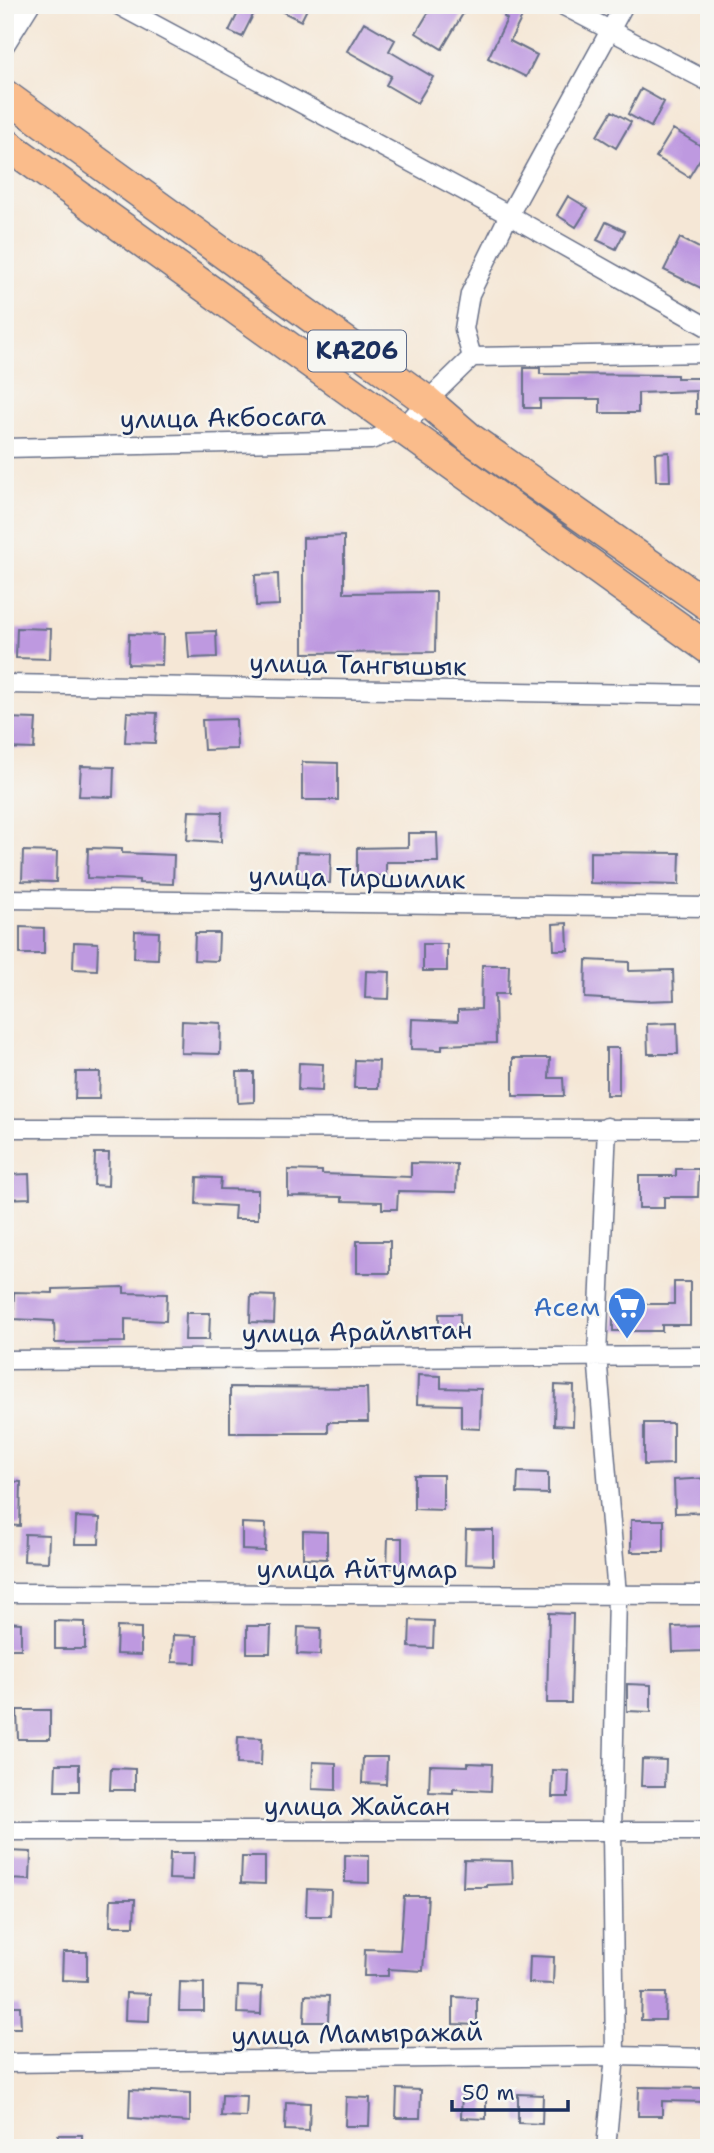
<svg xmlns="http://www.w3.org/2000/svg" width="714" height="2153" font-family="'Shantell Sans',sans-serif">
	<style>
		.building { fill: #be99e0 }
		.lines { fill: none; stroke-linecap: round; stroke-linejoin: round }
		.minor-casing { stroke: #676f88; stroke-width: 21 }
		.trunk-casing { stroke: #676f88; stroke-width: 33 }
		.minor { stroke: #fff; stroke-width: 18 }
		.trunk { stroke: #fabc8b; stroke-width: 30 }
		.labels { text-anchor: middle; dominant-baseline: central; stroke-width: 5; stroke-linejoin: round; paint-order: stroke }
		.shield { fill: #f6f6f2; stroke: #5d6b8a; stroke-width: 2 }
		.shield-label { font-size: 24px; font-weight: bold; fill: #1b2f5e }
		.street-label { font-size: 26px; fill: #1b2f5e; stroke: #f6f6f2 }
		.shop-label { font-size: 26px; fill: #366cbe; stroke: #f6f6f2; text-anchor: end }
	</style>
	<rect width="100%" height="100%" fill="#f6f6f2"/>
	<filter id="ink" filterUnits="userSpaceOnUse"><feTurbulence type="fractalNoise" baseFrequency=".0143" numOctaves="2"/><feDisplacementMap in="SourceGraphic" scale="14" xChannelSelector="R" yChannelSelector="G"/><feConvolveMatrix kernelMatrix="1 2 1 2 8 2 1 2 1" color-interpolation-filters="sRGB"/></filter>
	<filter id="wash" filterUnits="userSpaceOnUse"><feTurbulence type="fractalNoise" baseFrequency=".00686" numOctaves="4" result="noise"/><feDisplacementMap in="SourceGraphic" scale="28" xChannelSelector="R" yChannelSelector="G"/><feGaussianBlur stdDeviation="1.57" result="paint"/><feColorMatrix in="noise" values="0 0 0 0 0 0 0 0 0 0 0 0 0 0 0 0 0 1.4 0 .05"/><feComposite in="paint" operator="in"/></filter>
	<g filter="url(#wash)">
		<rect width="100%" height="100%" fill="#f5e7d6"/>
		<g id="blocks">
			<!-- building -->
			<path class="building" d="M242 5H258L242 37 229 31Z
				M269 5H309L301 21Z
				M433 5H453L464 12 442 49 416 33Z
				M510 5H528L510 41 537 55 526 77 488 58 507 19 504 17Z
				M364 22 395 40 389 51 433 77 417 103 386 85 391 76 347 51Z
				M641 89 664 102 651 127 628 114Z
				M612 111 631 122 616 148 597 136Z
				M673 129 706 149 689 177 656 157Z
				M568 196 588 208 576 227 557 215Z
				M606 222 625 231 616 249 597 240Z
				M680 238 709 253V292L664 270Z
				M524 368H540V374L677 375V378H709V414H696V391L638 393V413H600V399H540V408H524Z
				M669 452 670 481H656L655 453Z
				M344 536V593L436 592 435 652 303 653V538Z
				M278 574 279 605 256 606 255 575Z
				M17 628 51 629 50 659 16 658Z
				M216 631 217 657 189 658 187 632Z
				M129 634 163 635 162 665 128 664Z
				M127 712 157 713 155 743 125 742Z
				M5 718 36 719 34 749 5 748Z
				M236 719 237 749 204 750 202 720Z
				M302 762 338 763V800H302Z
				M81 766 114 767 113 797 79 796Z
				M189 811 222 812 221 842 187 840Z
				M408 833H437L438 862H386V876H357V848L408 847Z
				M88 848 122 849V853L174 855 173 884 139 883V880L87 878Z
				M23 851 57 852 56 882 22 881Z
				M297 852 331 853 330 883 296 882Z
				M590 852 680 853 679 885 590 883Z
				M567 923 568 950H554L553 924Z
				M20 927 44 928V954H20Z
				M135 931 159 932 158 959 134 958Z
				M195 933H219L218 961 194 960Z
				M74 942 98 943 97 970 73 969Z
				M423 944H447V971H423Z
				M586 960 629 962V971L673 970 674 1000 640 1001 585 998Z
				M482 965H509L508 994H495L496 1043 442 1045V1050L411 1049 412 1019 458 1021V1010L481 1009Z
				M366 971 390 972 389 999 365 998Z
				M182 1021 221 1023 220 1054 181 1053Z
				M677 1023 678 1054H648L647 1024Z
				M606 1048H619V1095H606Z
				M513 1058H550L549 1078H563L564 1096H513Z
				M355 1060 379 1061 378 1088H354Z
				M299 1063 323 1064 322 1091 298 1090Z
				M76 1072H100L99 1099H75Z
				M237 1072H254V1102L238 1103Z
				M95 1153H109L108 1186 94 1185Z
				M411 1163 457 1164 456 1192 398 1191 397 1209H382V1202L342 1201V1197L288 1196V1170L322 1171V1174L411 1177Z
				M676 1169H699L698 1197H664V1208H639V1176H676Z
				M29 1174 30 1198 5 1199V1175Z
				M197 1177 221 1178 220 1189 258 1190V1219H234L235 1206 196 1204Z
				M357 1241H390V1273H357Z
				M674 1282H690V1325H662V1331H613V1304H674Z
				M124 1287V1293L167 1294 166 1321 125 1319V1342L55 1343 54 1321 13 1319 14 1292 53 1293V1289Z
				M251 1295 275 1296 274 1323 250 1322Z
				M186 1313H210L209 1340H185Z
				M439 1314H460V1330H439Z
				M418 1375 441 1376V1388L481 1389 480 1429 461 1428V1405L417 1404Z
				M555 1385 574 1386 573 1426 554 1425Z
				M230 1387 367 1388 368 1422H328V1433H230Z
				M644 1423H673V1464L644 1465Z
				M518 1472 548 1473V1494L517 1493Z
				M414 1475H443V1510L414 1509Z
				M709 1478V1512L675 1513 674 1480Z
				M5 1481 21 1482 20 1526 5 1525Z
				M76 1517 100 1518 99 1544H75Z
				M631 1520H664V1552H631Z
				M242 1523 266 1524 265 1551 242 1550Z
				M466 1530H493V1565L465 1564Z
				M303 1531 327 1532V1559L303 1558Z
				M25 1534 49 1535 48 1562 24 1561Z
				M388 1538H402V1569L387 1568Z
				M549 1613 573 1614 571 1703H547Z
				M410 1620 434 1621 433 1648 409 1647Z
				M55 1621 85 1622V1649H55Z
				M5 1622 21 1623V1649H5Z
				M247 1626H271L270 1653H247Z
				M705 1626V1651L673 1652 672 1627Z
				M117 1627 141 1628V1655L116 1654Z
				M298 1627 321 1628 320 1655 297 1654Z
				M173 1635 197 1636 196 1663 172 1662Z
				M627 1684 651 1685V1712L627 1711Z
				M17 1710H50V1739H18Z
				M238 1737 262 1738 261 1765 237 1764Z
				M363 1757H387L386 1784 362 1783Z
				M642 1759 666 1760 665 1786H641Z
				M313 1762 336 1763V1790L312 1789Z
				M468 1763 492 1764 491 1791 453 1789V1793L429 1792 430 1765 468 1766Z
				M56 1764H79V1791H55Z
				M111 1768 135 1769V1790H110Z
				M553 1770 569 1771 568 1797H552Z
				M7 1851 31 1852 30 1880 6 1879Z
				M170 1853H194L193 1880 169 1879Z
				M345 1855 369 1856V1883L345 1882Z
				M242 1857H265V1884L241 1883Z
				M464 1860 512 1861 513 1884 487 1885V1887H463Z
				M307 1889 331 1890 330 1916H306Z
				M404 1896H428L423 1971 388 1969V1976H364L365 1949 400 1950Z
				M111 1899H135L134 1926H110Z
				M63 1952H87V1981L62 1980Z
				M530 1956 554 1957 553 1984 529 1983Z
				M180 1982 204 1983V2011H179Z
				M238 1986 262 1987 261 2014 237 2013Z
				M126 1993 150 1994 149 2021 125 2020Z
				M642 1993H666L665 2020H641Z
				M305 1995 329 1996 328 2022H304Z
				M453 1997 477 1998V2025L453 2024Z
				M5 2006H20L21 2028H5Z
				M639 2087 709 2088V2102L662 2101V2116H638Z
				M397 2089 421 2090 420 2118H396Z
				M130 2090 190 2093V2122L129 2118Z
				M462 2090H486V2119L461 2118Z
				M518 2094 543 2095 542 2124 518 2123Z
				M222 2095 247 2096 246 2117 221 2116Z
				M346 2097 370 2098 369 2126H345Z
				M286 2102 310 2103 309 2131 285 2130Z
				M58 2135H82V2148H57Z"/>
		</g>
	</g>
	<g filter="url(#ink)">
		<use href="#blocks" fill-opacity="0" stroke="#676f88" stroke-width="2"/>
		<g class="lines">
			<!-- minor casing -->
			<g class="minor-casing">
				<path id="minor" d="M118 5 509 215 709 328
					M562 5 709 82
					M5 45 30 5
					M472 357 709 353
					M5 448 371 440 403 428 427 401 472 357 464 329 470 294 509 215 624 5
					M5 684 709 695
					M5 899 709 907
					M5 1128 709 1129
					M5 1360 709 1356
					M5 1593 709 1595
					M5 1831H709
					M5 2063 615 2056 709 2058
					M606 2148 615 2056 612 1832 617 1595 597 1355 607 1127"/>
			</g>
			<!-- trunk casing -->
			<g class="trunk-casing">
				<path id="trunk" d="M5 95 427 401 471 439 709 606
					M5 143 709 649"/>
			</g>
			<!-- minor -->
			<use href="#minor" class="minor"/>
			<!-- trunk -->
			<use href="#trunk" class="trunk"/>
		</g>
	</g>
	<!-- icons -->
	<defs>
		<g id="supermarket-pin" transform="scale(2.0125)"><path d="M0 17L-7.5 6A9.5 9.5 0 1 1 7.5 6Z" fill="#3f7fe0" stroke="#f6f6f2"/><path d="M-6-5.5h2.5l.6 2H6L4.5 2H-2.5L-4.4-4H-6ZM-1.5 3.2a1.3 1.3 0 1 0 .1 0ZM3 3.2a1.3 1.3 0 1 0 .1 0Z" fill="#fff"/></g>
	</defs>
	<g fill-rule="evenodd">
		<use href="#supermarket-pin" x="627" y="1306"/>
	</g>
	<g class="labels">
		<!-- shield labels -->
		<rect class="shield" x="308" y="330.5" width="98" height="41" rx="5"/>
		<g class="shield-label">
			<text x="357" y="351">KАZ06</text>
		</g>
		<!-- street labels -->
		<g class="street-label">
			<text transform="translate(223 417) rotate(-1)">улица Акбосага</text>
			<text transform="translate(358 664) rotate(1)">улица Тангышык</text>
			<text transform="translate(357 877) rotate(1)">улица Тиршилик</text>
			<text transform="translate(357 1331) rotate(-1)">улица Арайлытан</text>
			<text x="357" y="1568">улица Айтумар</text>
			<text x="357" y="1805">улица Жайсан</text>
			<text transform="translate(357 2033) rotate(-1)">улица Мамыражай</text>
		</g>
		<!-- shop labels -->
		<g class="shop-label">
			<text x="600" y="1306">Асем</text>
		</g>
	</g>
	<!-- margin -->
	<rect width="714" height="2153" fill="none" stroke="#f6f6f2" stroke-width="28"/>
	<!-- scale -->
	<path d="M452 2100v10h116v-10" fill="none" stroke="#1b2f5e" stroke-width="3.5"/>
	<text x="462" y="2100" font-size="21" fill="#1b2f5e" stroke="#f6f6f2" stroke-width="5" paint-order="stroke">50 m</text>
</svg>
